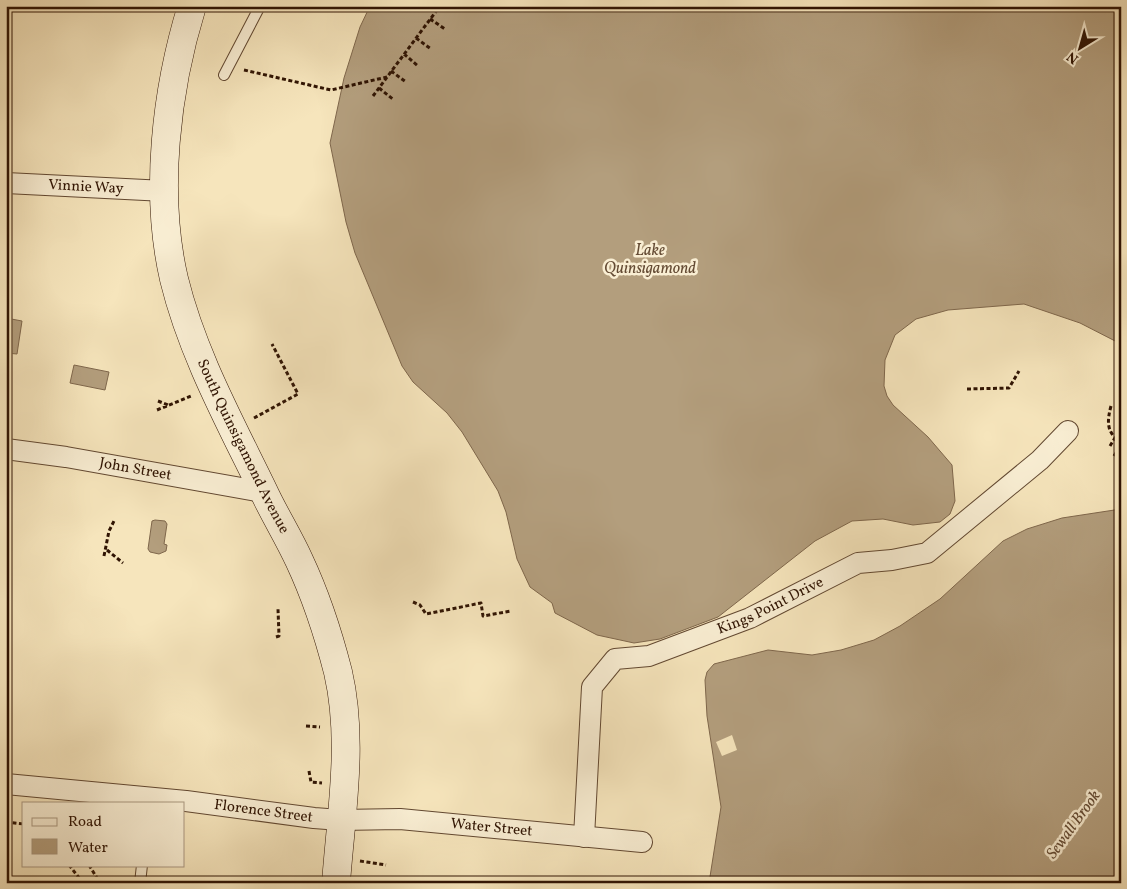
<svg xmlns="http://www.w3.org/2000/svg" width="1127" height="889" font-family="Vollkorn,serif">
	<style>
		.water { fill: #b39e7d; stroke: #7f674c }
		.pier { fill: #f6e5bc }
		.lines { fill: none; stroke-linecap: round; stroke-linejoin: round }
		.lane-casing { stroke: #624831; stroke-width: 12 }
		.street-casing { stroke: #624831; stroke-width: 22 }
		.secondary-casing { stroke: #301403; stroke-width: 29 }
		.path { stroke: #301403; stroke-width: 3; stroke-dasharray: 4 2.5; stroke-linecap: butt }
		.lane { stroke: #f9eed3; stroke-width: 10 }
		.street { stroke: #f9eed3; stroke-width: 20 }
		.secondary { stroke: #f9eed3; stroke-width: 28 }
		.labels { text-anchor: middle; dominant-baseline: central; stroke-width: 5; stroke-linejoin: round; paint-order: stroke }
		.street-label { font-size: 15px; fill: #301403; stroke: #f9eed3 }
		.water-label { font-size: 16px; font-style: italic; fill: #644b34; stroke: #f9eed3 }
	</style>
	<rect width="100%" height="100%" fill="#f6e5bc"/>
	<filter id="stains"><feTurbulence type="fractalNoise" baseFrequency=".004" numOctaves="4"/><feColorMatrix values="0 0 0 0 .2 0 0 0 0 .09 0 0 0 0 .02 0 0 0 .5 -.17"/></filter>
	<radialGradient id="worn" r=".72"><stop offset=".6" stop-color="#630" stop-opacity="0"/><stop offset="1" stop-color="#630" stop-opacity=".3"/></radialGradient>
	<!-- water -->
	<path class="water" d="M370 6H1121V344L1080 323 1024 304 948 310 916 319 895 335 885 360 884 386 887 396 893 405 928 437 952 465 955 501 950 514 940 522 913 525 883 519 852 521 815 541 718 617 660 639 634 643 597 635 555 613 552 603 530 587 517 559 506 512 498 491 462 432 447 413 413 382 402 366 355 253 346 222 330 143 344 78 360 27Z
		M6 318 22 321 17 354 6 353Z
		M74 365 109 372 105 390 70 383Z
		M1121 509V883H709L721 807 707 716 705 680 707 672 714 664 768 650 812 655 841 650 874 640 900 626 940 599 1003 541 1027 529 1062 518Z
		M155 520 165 521 167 524 164 544 167 545 166 551 159 554 150 552 148 549 152 521Z"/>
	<!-- pier -->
	<path class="pier" d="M732 735 737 750 722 756 716 742Z"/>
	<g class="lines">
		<!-- lane casing -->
		<g class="lane-casing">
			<path id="lane" d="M224 75 260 6
				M140 883 142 865"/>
		</g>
		<!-- street casing -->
		<g class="street-casing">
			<g id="street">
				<path id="s1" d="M6 183 165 191"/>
				<path id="s2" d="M6 449 66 457 263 492"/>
				<path id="s3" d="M6 784 186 801 314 818 340 820 400 819 642 842"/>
				<path id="s4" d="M584 837 592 687 615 659 649 656 750 618 858 563 892 560 927 553 1040 460 1068 431"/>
			</g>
		</g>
		<!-- secondary casing -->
		<g class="secondary-casing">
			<g id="secondary">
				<path id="s5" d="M192 6C166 90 154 193 174 279 192 353 230 422 263 490 274 514 288 536 299 560 316 596 328 633 338 672 354 741 341 814 336 883"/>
			</g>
		</g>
		<!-- path -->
		<path class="path" d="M456 6 460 10
			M430 19 445 29
			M416 38 431 49
			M404 54 418 66
			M244 70 331 90 387 77
			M391 71 406 82
			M379 88 394 100
			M373 96 440 6
			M967 389 1009 388 1019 371
			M158 401 168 405
			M1111 406C1107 421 1106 433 1121 442
			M157 410 191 396
			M254 418 298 394 272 344
			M1110 446 1121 428
			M1114 456 1121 445
			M107 550 123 563
			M104 556 109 531 115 519
			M413 602 420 605 426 614 481 603 483 616 511 611
			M276 637 279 636 278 609
			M306 726 320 727
			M309 771 311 782 322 783
			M6 822 24 824
			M360 861 386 865
			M69 865 83 883
			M89 865 100 883"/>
		<!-- lane -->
		<use href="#lane" class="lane"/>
		<!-- street -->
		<use href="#street" class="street"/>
		<!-- secondary -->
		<use href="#secondary" class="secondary"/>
	</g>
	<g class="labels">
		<!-- street labels -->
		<g class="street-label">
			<text stroke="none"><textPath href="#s1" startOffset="80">Vinnie Way</textPath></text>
			<text stroke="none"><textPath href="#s5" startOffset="458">South Quinsigamond Avenue</textPath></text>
			<text stroke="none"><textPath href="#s2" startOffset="131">John Street</textPath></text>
			<text stroke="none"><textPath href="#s4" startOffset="352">Kings Point Drive</textPath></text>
			<text stroke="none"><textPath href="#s3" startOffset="259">Florence Street</textPath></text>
			<text stroke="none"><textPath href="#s3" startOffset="488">Water Street</textPath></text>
		</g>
		<!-- water labels -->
		<g class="water-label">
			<text x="650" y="251">Lake<tspan x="650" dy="18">Quinsigamond</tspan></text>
			<text transform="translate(1074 825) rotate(-54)">Sewall Brook</text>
		</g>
	</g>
	<!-- margin -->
	<rect width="1127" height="889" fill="none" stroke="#f6e5bc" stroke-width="25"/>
	<rect x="8" y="8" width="1112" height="874" fill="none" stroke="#301403" stroke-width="2.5"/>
	<rect x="12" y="12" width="1102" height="864" fill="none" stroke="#301403"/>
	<!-- legend -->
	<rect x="22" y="802" width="162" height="65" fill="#f9eed3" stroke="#a99780"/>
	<rect x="32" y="818" width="25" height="8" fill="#f9eed3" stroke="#a99780"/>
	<text x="68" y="826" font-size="15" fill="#301403">Road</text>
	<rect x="32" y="839" width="25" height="15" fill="#b39e7d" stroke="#a99780"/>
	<text x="68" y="852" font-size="15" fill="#301403">Water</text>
	<!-- north arrow -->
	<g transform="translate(1080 48) rotate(217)" stroke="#f9eed3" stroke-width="4" paint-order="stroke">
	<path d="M0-4L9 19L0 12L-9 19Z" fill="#301403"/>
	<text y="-8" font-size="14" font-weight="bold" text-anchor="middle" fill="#301403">N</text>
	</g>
	<rect width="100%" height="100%" filter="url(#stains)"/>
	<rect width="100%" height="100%" fill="url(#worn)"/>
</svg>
